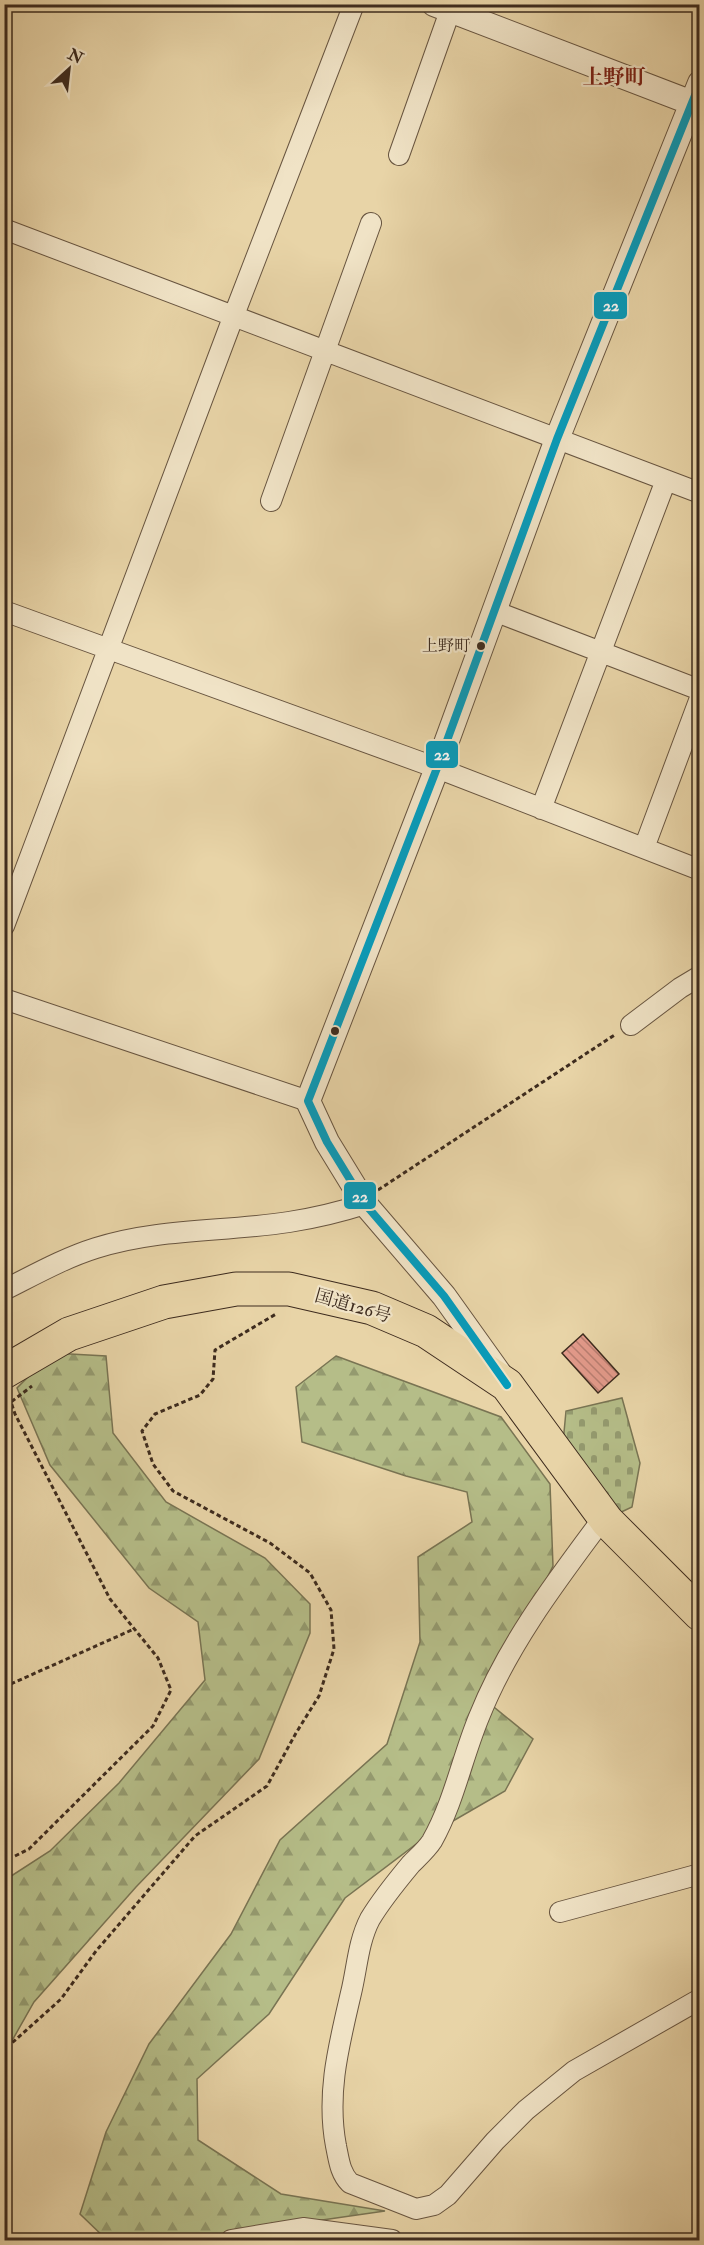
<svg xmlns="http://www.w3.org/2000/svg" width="704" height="2245" font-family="'IM FELL Double Pica','Noto Serif JP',serif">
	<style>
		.forest { fill: url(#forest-firs); stroke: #797453; stroke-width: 1.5 }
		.cemetery { fill: url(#cemetery-stones); stroke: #797453; stroke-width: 1.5 }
		.building { fill: url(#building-back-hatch); stroke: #3d2b1e; stroke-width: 1.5 }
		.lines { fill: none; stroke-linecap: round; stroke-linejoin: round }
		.minor-casing { stroke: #685540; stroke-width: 22 }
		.tertiary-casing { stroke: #685540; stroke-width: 26 }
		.trunk-casing { stroke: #3d2b1e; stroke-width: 35 }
		.path { stroke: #3d2b1e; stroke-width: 3; stroke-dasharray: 4.5 3; stroke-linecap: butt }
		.minor { stroke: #f0e3c6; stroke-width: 20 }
		.tertiary { stroke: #f0e3c6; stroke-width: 24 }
		.trunk { stroke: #e8d4a7; stroke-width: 33 }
		.bus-1-casing { stroke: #f0e3c6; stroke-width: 12 }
		.bus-1 { stroke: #069cbc; stroke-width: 8 }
		.bus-dot { fill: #3d2b1e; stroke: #f0e3c6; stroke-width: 2 }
		.labels { text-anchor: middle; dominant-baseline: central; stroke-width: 4.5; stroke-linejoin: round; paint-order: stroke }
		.bus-label { font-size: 16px; fill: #3d2b1e; stroke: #f0e3c6; text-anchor: end }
		.street-label { font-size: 18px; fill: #3d2b1e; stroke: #f0e3c6 }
		.quarter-label { font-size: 21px; font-weight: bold; fill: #7a1f14; stroke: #f0e3c6 }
		.line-badge { stroke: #f0e3c6; stroke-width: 2 }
		.badge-label { font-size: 16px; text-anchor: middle; font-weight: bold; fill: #fff }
	</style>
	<defs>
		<pattern id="forest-firs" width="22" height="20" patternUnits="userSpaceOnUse" patternTransform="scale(1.5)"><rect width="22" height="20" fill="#b5bd88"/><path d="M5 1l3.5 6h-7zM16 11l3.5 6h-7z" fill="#949a6f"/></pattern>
		<pattern id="cemetery-stones" width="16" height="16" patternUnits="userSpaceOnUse" patternTransform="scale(1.5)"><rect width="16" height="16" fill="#b5bd88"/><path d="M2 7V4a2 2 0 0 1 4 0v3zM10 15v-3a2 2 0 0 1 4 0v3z" fill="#949a6f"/></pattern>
		<pattern id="building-back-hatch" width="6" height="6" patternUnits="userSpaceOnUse" patternTransform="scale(1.5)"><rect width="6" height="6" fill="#e39a8b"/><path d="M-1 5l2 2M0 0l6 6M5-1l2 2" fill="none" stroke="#b97e71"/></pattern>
	</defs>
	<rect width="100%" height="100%" fill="#e8d4a7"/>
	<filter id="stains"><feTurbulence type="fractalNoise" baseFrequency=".00333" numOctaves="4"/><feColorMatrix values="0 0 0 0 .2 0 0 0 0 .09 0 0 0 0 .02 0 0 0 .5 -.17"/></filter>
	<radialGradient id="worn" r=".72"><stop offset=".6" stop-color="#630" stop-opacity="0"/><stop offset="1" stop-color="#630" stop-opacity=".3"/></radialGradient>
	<!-- forest -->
	<path class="forest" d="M52 1353 106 1356 113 1433 166 1502 265 1558 310 1604V1633L259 1759 136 1887 34 2002 5 2053V1880L50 1851 119 1783 205 1680 198 1622 149 1588 50 1465 17 1388Z
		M336 1356 501 1417 550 1484 553 1566 505 1662 489 1703 533 1739 505 1791 427 1836 345 1898 269 2014 197 2079 198 2140 281 2194 385 2211 182 2240H107L80 2214 106 2132 149 2044 231 1934 280 1840 387 1744 420 1642 418 1557 472 1522 467 1492 406 1476 302 1442 296 1387Z"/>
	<!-- cemetery -->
	<path class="cemetery" d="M622 1398 640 1463 632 1507 615 1515 563 1443 566 1411Z"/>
	<!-- building -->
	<path class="building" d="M583 1334 619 1374 598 1393 562 1353Z"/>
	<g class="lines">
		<!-- minor casing -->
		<g class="minor-casing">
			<path id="minor" d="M399 155 450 11
				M4 229 700 493
				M271 501 371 223
				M4 611 437 768 700 870
				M494 611 700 690
				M541 809 666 480
				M644 848 700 698
				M4 926 234 315 354 4
				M4 999 308 1101
				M631 1025 680 988 700 976
				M4 1290C34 1275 64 1258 96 1248 158 1228 225 1232 289 1222 315 1218 340 1212 365 1204
				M604 1517C557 1580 508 1644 479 1717 462 1758 454 1802 432 1841 427 1849 418 1857 411 1864 396 1882 382 1899 370 1919 358 1942 357 1969 351 1993 339 2045 326 2093 336 2146 339 2160 340 2173 350 2183L416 2209 434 2205 448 2195 495 2141 526 2110 574 2071 700 1999
				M560 1912 700 1874
				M231 2240 303 2228 392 2240"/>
		</g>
		<!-- tertiary casing -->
		<g class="tertiary-casing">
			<path id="tertiary" d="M434 4 700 106
				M499 1373 444 1296 365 1204 327 1142 308 1101 437 768 557 439 700 83"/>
		</g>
		<!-- trunk casing -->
		<g class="trunk-casing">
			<path id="trunk" d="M4 1372 69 1334 164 1302 236 1289H289L372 1308 426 1331 507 1385 607 1521 700 1614"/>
		</g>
		<!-- path -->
		<path class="path" d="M378 1190 616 1034
			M4 1406 11 1402
			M4 1687 134 1629
			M15 1856 29 1849 153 1726 171 1690 158 1658 110 1599 15 1414 11 1402 32 1386
			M4 2055 13 2042 61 1999 96 1951 195 1836 267 1786 296 1733 319 1696 334 1649 331 1610 310 1573 270 1543 173 1491 153 1464 142 1431 155 1414 200 1395 213 1379 215 1350 276 1314"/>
		<!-- minor -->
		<use href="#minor" class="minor"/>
		<!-- tertiary -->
		<use href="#tertiary" class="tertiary"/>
		<!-- trunk -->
		<use href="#trunk" class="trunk"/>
		<!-- bus-1 casing -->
		<g class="bus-1-casing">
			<path id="bus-1" d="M507 1385 444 1296 365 1204 327 1142 308 1101 437 768 557 439 700 83"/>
		</g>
		<!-- bus-1 -->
		<use href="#bus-1" class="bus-1"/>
	</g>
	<!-- markers -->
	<g class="bus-dot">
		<circle cx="481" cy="646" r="5"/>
		<circle cx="335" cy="1031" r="5"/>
	</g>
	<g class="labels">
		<!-- bus labels -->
		<g class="bus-label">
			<text x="470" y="646">上野町</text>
		</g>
		<!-- street labels -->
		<g class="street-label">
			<text transform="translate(353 1306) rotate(16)">国道126号</text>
		</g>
		<!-- quarter labels -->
		<g class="quarter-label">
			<text x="614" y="77">上野町</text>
		</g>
	</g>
	<g class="line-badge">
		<rect x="593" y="291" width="35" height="29" rx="6" fill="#069cbc"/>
		<rect x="425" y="740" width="34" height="29" rx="6" fill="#069cbc"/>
		<rect x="343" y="1181" width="34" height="29" rx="6" fill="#069cbc"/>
	</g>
	<g class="badge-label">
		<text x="611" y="311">22</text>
		<text x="442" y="760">22</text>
		<text x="360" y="1202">22</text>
	</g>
	<!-- margin -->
	<rect width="704" height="2245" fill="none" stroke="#e8d4a7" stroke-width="24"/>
	<rect x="6" y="6" width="692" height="2233" fill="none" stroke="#3d2b1e" stroke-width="3"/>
	<rect x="12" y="12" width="680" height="2221" fill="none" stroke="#3d2b1e" stroke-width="1.5"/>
	<!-- north arrow -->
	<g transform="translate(69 69) rotate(27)" stroke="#f0e3c6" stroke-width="4.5" paint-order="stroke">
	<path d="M0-4.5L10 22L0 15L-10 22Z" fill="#3d2b1e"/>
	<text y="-9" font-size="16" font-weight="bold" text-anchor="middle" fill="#3d2b1e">N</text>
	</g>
	<rect width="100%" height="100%" filter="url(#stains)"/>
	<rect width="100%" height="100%" fill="url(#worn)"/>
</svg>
